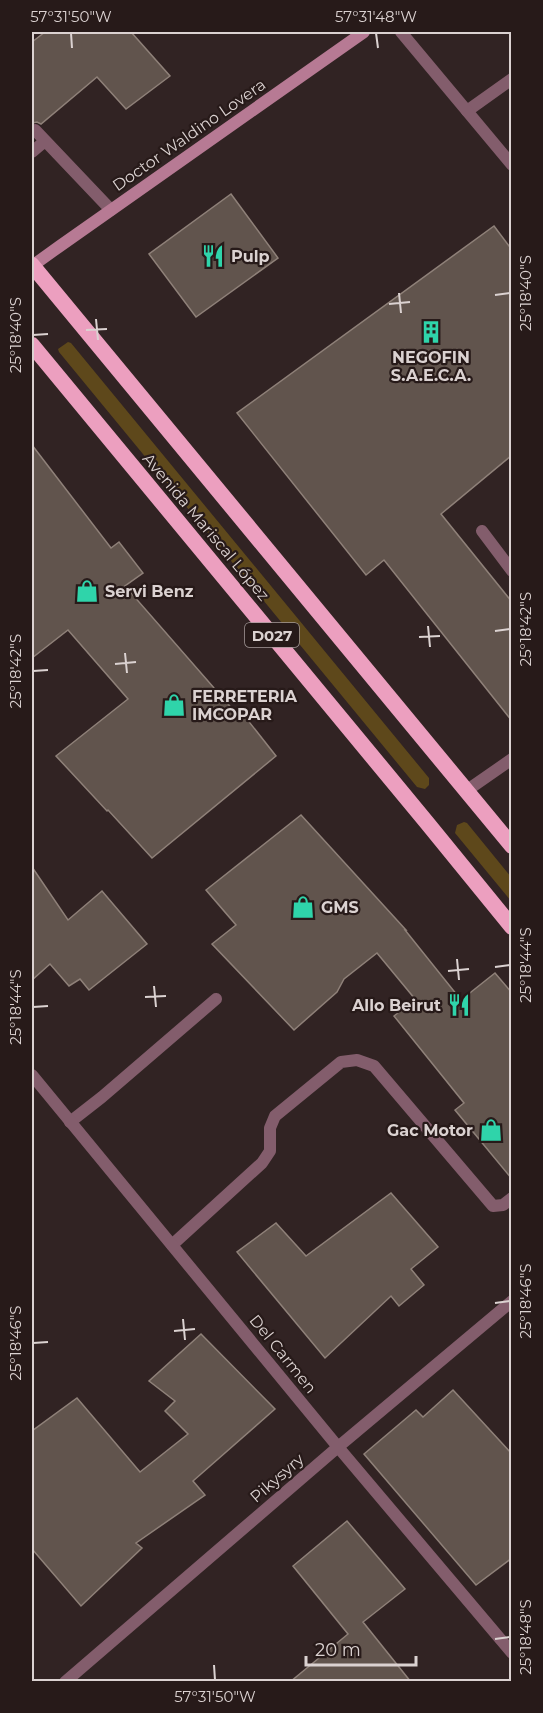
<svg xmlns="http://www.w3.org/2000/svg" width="543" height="1713" font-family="Montserrat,sans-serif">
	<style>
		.green { fill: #5e481b }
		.building { fill: #61544d; stroke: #8f8179; stroke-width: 1.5 }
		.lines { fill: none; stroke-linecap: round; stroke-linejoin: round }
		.service { stroke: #835d6c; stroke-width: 12 }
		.minor { stroke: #835d6c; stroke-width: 12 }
		.secondary { stroke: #b77a94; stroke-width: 12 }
		.trunk { stroke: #ec9fbf; stroke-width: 16 }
		.ticks { fill: none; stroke: #dbd2d1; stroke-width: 2 }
		.labels { text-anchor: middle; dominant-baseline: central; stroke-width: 4.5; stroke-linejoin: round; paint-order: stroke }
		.shield { fill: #271a19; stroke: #a59b9a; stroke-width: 1.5 }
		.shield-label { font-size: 15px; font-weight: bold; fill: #dbd2d1 }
		.street-label { font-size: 16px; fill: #dbd2d1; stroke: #271a19 }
		.poi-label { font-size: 16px; font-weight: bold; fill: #dbd2d1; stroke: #271a19; text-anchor: start }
		.neatline { fill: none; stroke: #dbd2d1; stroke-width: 2 }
		.ticks-label { font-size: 15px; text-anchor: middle; fill: #dbd2d1 }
	</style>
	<rect width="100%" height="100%" fill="#312323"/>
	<!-- green -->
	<path class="green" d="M68 342 71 343 429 778V785L425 789 417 787 59 352 58 349Z
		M464 822 467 823 511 877V901L455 833 457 825Z"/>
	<!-- building -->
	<path class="building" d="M45 32H131L170 76 126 109 97 77 41 124 37 122 32 123V42Z
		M231 194 278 258 196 317 149 254Z
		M494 226 512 250V455L441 514 512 602V721L384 560 366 575 237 413Z
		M32 445 111 548 119 542 143 573 125 586 235 712 239 709 276 756 152 858 108 810 107 811 56 756 128 699 68 630 32 658Z
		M301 815 406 930H405L461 1000 495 973 512 993V1179L455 1110 464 1103 394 1016 415 999 377 953 344 979 337 992 294 1030 212 944 236 925 206 890Z
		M32 867 68 920 102 891 147 944 89 990 80 979 69 986 50 964 32 980Z
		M391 1193 438 1247 411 1269 424 1285 399 1306 391 1296 325 1358 237 1252 276 1223 306 1256Z
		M201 1334 275 1409 193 1481 205 1495 136 1543 142 1548 81 1606 32 1549V1431L77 1398 140 1472 188 1434 165 1411 175 1401 149 1381Z
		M453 1390 512 1454V1558L476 1585 364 1454 416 1410 423 1417Z
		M347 1521 405 1589 363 1622 411 1682H290L348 1634 293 1566Z"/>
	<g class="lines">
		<!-- service -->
		<path class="service" d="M467 111 512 79
			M35 130 111 210
			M32 152 45 141
			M482 531 512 571
			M70 1122 102 1097 216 999
			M172 1245 262 1163 270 1151V1128L275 1116 341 1062 357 1060 374 1066 493 1206 503 1205 512 1198"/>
		<!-- minor -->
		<path class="minor" d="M401 32 512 165
			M466 791 512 759
			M32 1075 338 1447 512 1653
			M65 1682 338 1447 512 1301"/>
		<!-- secondary -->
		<path class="secondary" d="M32 268V266L60 246 364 32"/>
		<!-- trunk -->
		<path class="trunk" d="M32 265 512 846
			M32 345 428 824 512 927"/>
	</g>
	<!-- ticks -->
	<path class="ticks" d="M71 33 72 48M376 33 378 48M399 293 401 313M495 295 510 293M389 304 410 302M96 319 98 340M86 330 107 329M33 335 48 334M428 626 430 647M495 631 510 629M419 637 440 636M125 653 127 673M115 664 136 662M33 671 48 670M457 959 459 980M495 967 510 965M448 971 469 969M154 986 156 1007M145 997 166 996M33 1007 48 1006M495 1303 510 1301M183 1319 185 1340M174 1331 195 1329M33 1343 48 1342M495 1639 510 1637M214 1665 215 1680"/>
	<!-- icons -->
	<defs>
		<g id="restaurant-bare" transform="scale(1.8)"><path d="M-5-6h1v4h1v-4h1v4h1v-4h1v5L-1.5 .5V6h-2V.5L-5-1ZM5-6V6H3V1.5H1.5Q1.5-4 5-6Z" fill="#2fd4aa" stroke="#271a19" stroke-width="2.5" paint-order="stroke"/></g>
		<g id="building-bare" transform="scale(1.8)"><path d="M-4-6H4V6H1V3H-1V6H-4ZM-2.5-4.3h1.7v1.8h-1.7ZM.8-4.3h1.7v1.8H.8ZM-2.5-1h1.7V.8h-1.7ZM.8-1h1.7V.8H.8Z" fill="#2fd4aa" stroke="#271a19" stroke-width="2.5" paint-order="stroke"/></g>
		<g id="shop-bare" transform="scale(1.8)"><path d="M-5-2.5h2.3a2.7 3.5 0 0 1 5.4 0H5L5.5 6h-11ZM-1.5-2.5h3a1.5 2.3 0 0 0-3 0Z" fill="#2fd4aa" stroke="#271a19" stroke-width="2.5" paint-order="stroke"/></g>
	</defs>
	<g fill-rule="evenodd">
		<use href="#restaurant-bare" x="213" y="256"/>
		<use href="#building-bare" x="431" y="332"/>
		<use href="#shop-bare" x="87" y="591"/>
		<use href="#shop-bare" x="174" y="705"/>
		<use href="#shop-bare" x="303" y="907"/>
		<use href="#restaurant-bare" x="459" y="1005"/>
		<use href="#shop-bare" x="491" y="1130"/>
	</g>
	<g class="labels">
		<!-- shield labels -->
		<rect class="shield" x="245" y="623" width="54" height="24" rx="4.5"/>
		<g class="shield-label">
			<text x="272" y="635">D027</text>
		</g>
		<!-- street labels -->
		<g class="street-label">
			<text transform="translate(189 135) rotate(-35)">Doctor Waldino Lovera</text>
			<text transform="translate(206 527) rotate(50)">Avenida Mariscal López</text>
			<text transform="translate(283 1354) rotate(51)">Del Carmen</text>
			<text transform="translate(277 1478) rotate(-41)">Pikysyry</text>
		</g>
		<!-- poi labels -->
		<g class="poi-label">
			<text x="231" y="256">Pulp</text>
			<text x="431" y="357" text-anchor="middle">NEGOFIN<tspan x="431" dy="18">S.A.E.C.A.</tspan></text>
			<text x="105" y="591">Servi Benz</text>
			<text x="192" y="696">FERRETERIA<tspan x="192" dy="18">IMCOPAR</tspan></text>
			<text x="321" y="907">GMS</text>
			<text x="441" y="1005" text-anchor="end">Allo Beirut</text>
			<text x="473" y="1130" text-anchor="end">Gac Motor</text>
		</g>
	</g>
	<!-- border -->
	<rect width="543" height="1713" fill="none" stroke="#271a19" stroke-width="66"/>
	<!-- scale -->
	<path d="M306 1656v9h110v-9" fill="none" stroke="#dbd2d1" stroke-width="3"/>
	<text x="315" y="1656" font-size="18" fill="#dbd2d1" stroke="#271a19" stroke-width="4.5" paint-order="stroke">20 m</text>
	<rect x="33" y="33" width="477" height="1647" class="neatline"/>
	<g class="ticks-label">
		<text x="71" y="22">57°31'50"W</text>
		<text x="376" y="22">57°31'48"W</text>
		<text transform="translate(526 293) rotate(-90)" y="5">25°18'40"S</text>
		<text transform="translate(16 335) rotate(-90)" y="5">25°18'40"S</text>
		<text transform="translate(526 629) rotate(-90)" y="5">25°18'42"S</text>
		<text transform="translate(16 671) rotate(-90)" y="5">25°18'42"S</text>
		<text transform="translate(526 965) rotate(-90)" y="5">25°18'44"S</text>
		<text transform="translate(16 1007) rotate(-90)" y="5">25°18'44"S</text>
		<text transform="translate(526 1301) rotate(-90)" y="5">25°18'46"S</text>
		<text transform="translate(16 1343) rotate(-90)" y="5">25°18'46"S</text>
		<text transform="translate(526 1637) rotate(-90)" y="5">25°18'48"S</text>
		<text x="215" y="1702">57°31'50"W</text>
	</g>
</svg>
